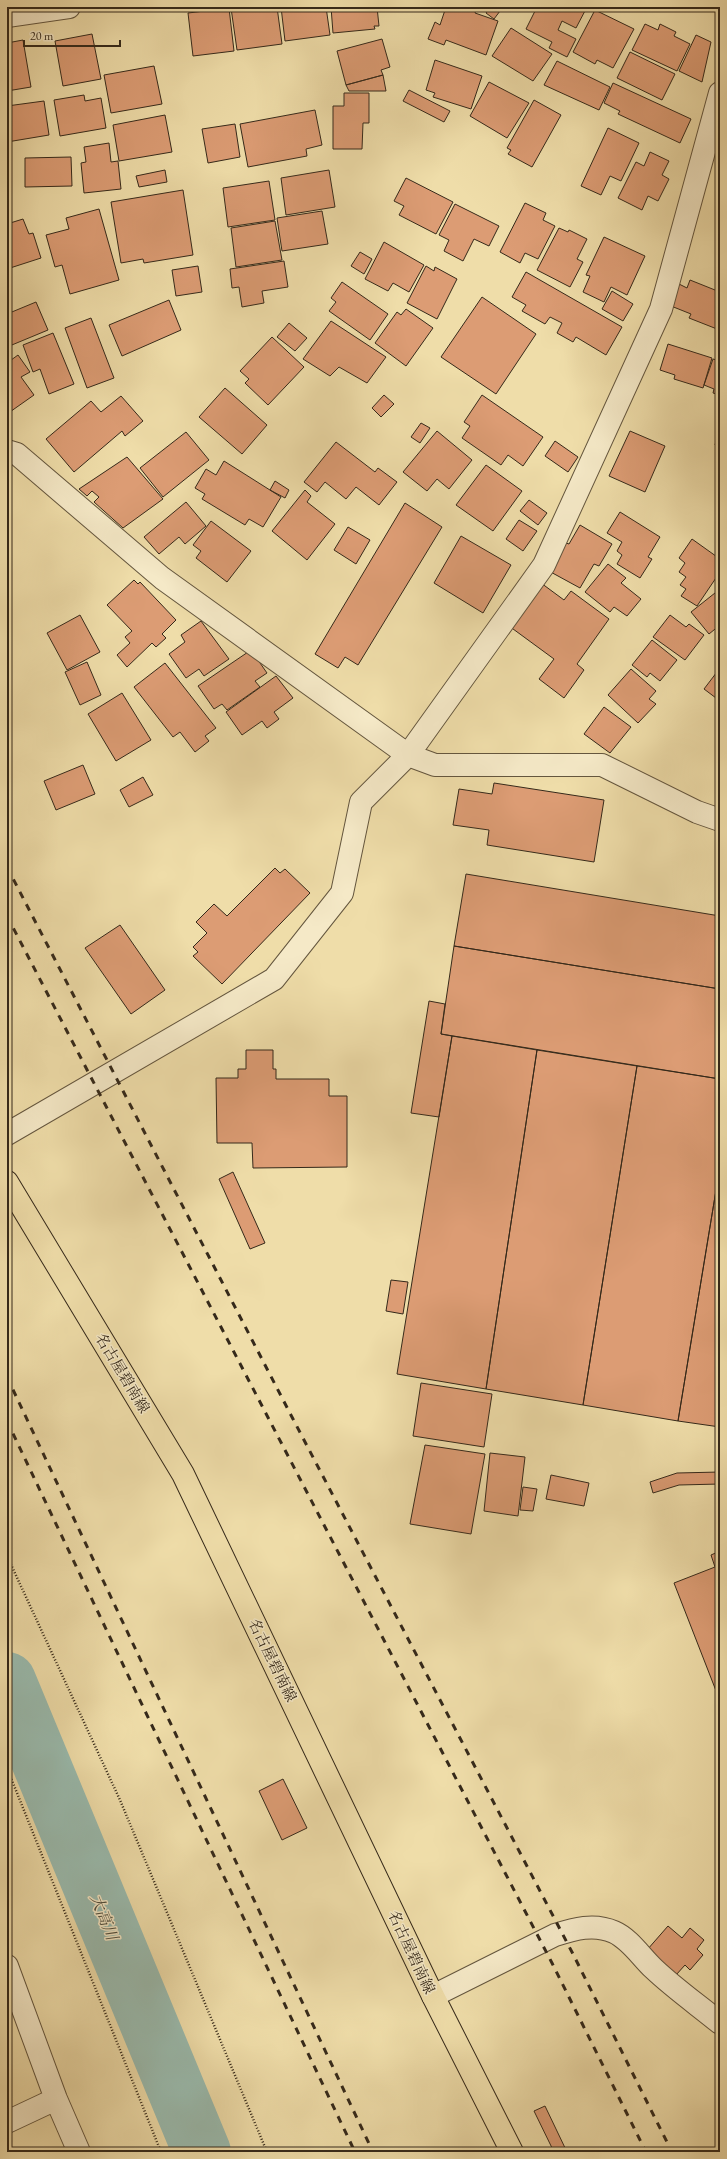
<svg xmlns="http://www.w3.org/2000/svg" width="727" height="2159" font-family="'EB Garamond','Noto Serif JP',serif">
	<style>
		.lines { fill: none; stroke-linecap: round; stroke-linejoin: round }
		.river { stroke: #9abbae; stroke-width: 58 }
		.building { fill: #dc9c74; stroke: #35291a }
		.minor-casing { stroke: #64563e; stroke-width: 24 }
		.primary-casing { stroke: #35291a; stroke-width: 24 }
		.path { stroke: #35291a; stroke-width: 2.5; stroke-dasharray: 1 2; stroke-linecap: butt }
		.minor { stroke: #f5e9c7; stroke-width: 22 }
		.primary { stroke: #efdda9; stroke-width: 22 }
		.rail { stroke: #35291a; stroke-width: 3; stroke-dasharray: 7 7; stroke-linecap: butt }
		.labels { text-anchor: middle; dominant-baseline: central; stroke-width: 3; stroke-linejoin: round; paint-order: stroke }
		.street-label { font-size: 15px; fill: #35291a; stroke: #f5e9c7 }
		.water-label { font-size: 16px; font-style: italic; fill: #4e4e3f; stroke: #f5e9c7 }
	</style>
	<rect width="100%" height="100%" fill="#efdda9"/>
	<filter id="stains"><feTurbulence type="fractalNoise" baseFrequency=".005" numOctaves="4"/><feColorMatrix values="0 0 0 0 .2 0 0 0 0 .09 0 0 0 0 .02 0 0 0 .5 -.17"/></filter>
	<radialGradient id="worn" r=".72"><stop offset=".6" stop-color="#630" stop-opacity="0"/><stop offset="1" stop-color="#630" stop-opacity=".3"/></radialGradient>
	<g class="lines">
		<!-- river -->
		<path class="river" d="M7 1681 202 2152"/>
	</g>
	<!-- building -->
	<path class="building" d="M277 7 282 44 237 50 231 8Z
		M281 7H326L330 35 285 41Z
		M331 7H377L379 26H374L375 29 333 33Z
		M446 7H467L476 10 475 13 498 21 486 55 446 40 444 45 428 39 435 22 440 25Z
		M483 7H503L494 19 486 13 488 10Z
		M537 7H587L576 28 562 21 558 30 576 39 567 57 549 48 552 42 526 29Z
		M229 8 234 51 193 56 188 13Z
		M595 10 634 29 613 68 597 60 595 64 573 52Z
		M645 24 658 30 660 24 676 32 674 36 690 44 677 71 632 50Z
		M511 28 552 54 533 81 492 56Z
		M92 34 101 79 63 86 55 41Z
		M696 35 711 42 702 82 679 71Z
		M382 39 390 67 381 70 383 75 346 85 337 51Z
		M23 40 31 87 7 91V43Z
		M630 52 675 74 662 100 617 78Z
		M435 60 482 76 471 109 433 97 435 93 426 90Z
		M557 61 610 87 599 110 544 85Z
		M154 66 162 104 111 113 104 75Z
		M383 75 386 91H349L346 85Z
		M489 82 529 103 507 138 470 116Z
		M613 83 691 119 680 143 618 114 620 111 604 103Z
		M409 90 450 111 444 122 403 101Z
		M344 93H369V123H363L362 149H333V106H344Z
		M84 95 85 101 101 98 106 128 60 136 54 100Z
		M534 100 561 115 532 167 508 154 511 150 507 148Z
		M44 101 49 135 7 142V106Z
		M315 110 322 145 306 149 307 156 248 167 240 124Z
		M165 115 172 152 119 161 113 125Z
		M235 124 240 157 208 163 202 129Z
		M608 128 639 143 621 181 610 176 601 195 581 186Z
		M109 143 111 162 118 161 121 189 84 193 81 163 86 162 84 147Z
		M650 152 669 161 662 175 669 179 658 201 648 196 642 210 618 198 636 162 644 166Z
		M71 157 72 186 25 187V158Z
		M165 170 167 182 139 187 136 176Z
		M329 170 335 207 286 215 281 178Z
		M406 178 453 202 436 234 399 215 404 206 394 201Z
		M269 181 275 220 228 227 223 188Z
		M183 190 193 255 144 263 143 259 121 263 111 202Z
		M525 203 546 213 543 220 555 226 538 259 525 253 520 263 500 252Z
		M455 204 499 226 489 246 474 239 463 261 444 251 449 240 439 235Z
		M99 209 119 280 70 294 62 265 55 267 46 235 69 229 66 218Z
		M322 211 328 244 282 251 277 218Z
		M23 219 29 234 33 233 41 258 7 269V224Z
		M275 221 282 260 236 267 231 228Z
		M559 228 568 232 569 230 587 239 577 259 583 262 570 287 537 270Z
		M604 237 645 256 627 295 611 287 604 302 583 292 590 276 586 275Z
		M384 242 424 265 409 292 393 283 388 291 365 279Z
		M360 252 372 259 364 274 351 266Z
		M284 261 288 287 262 291 264 303 242 307 239 287 232 288 230 269Z
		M198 266 202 292 176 296 172 270Z
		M426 266 434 271 435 267 457 279 437 319 407 303Z
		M526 272 622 327 606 355 576 337 573 342 557 333 562 323 550 317 545 324 522 311 526 305 512 297Z
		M690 280 720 292V322L717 329 689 318 691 314 671 306 679 284 687 288Z
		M342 282 388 314 370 340 329 311 336 302 331 298Z
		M612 291 633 304 623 321 602 309Z
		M482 297 536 334 496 394 441 357Z
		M169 300 181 330 122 356 109 325Z
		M36 302 48 330 7 347V314Z
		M406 309 433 328 406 366 375 343 397 312 401 315Z
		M91 318 114 378 87 388 65 328Z
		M331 321 386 357 367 383 339 367 330 376 303 359Z
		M289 323 307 338 295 351 277 337Z
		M53 333 74 384 49 394 40 369 33 372 23 345Z
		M272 337 304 367 268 405 245 383 249 379 240 371Z
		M668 344 712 358 703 388 674 379 675 375 660 370Z
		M18 355 30 372 21 377 34 395 7 414V363Z
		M713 359 720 361V395L713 393 714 389 704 385Z
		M225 388 267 425 242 454 199 417Z
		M384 395 394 404 381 417 372 408Z
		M482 395 543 437 523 466 508 455 501 465 462 438 470 426 464 422Z
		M121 396 143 421 125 436 122 431 74 472 46 439 91 401 101 412Z
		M421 423 430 428 420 443 411 437Z
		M720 426V446L715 445Z
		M437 431 472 460 449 489 437 479 427 491 403 472Z
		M630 431 665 446 645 492 609 476Z
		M186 432 209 460 163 497 140 468Z
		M555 441 578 457 568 472 545 456Z
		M336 442 375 472 378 468 397 482 379 505 356 487 346 499 325 482 317 492 304 482Z
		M127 457 163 499 123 528 94 502 99 497 92 491 87 496 79 489Z
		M224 461 281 497 263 527 249 519 245 525 202 499 205 494 195 488 206 469 216 475Z
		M486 465 522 491 493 531 456 505Z
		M275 481 289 490 285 498 270 490Z
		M305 490 311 496 307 502 335 524 307 560 272 531Z
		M529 500 547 513 538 525 520 511Z
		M186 502 206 526 185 544 179 537 159 554 144 537Z
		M405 503 442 527 358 665 345 657 338 668 315 654Z
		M620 512 660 537 648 557 652 559 640 578 617 564 622 555 617 551 622 542 607 533Z
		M519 520 537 531 523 551 506 539Z
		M211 521 251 551 227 582 196 558 201 551 193 545Z
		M580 525 612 544 599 566 594 564 580 588 547 570 563 542 569 544Z
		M348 527 370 540 356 564 334 550Z
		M461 536 511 565 483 613 434 583Z
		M692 539 720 559V572L697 606 681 596 686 589 680 585 686 577 679 572 685 563 679 558Z
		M608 564 626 578 621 583 641 599 627 616 614 607 610 612 585 592Z
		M134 580 138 584 140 582 176 620 162 634 166 638 156 647 152 643 127 667 117 655 130 643 125 637 132 631 107 605Z
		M541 583 564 600 571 591 609 619 577 664 584 670 564 698 539 679 554 659 509 626Z
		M720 589V625L709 634 691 612Z
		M80 615 100 652 67 670 47 633Z
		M670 615 686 627 689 624 704 635 685 660 653 637Z
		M201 621 229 659 204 676 199 669 186 678 169 654 185 642 181 635Z
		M652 640 677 660 660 681 650 673 647 677 632 665Z
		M251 650 267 673 255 681 260 687 227 710 222 704 214 709 198 686Z
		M87 662 101 695 80 705 65 672Z
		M165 663 216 728 205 736 209 741 195 752 180 732 173 737 134 687Z
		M720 668V701L704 689Z
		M631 669 656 691 649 699 656 704 638 723 608 695Z
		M276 676 293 698 274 712 279 719 267 728 262 721 242 735 226 712Z
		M122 693 151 740 116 761 88 714Z
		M604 707 631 727 610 753 584 734Z
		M83 765 95 794 56 810 44 781Z
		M143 777 153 795 129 807 120 790Z
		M494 783 604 800 594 862 487 845 489 830 453 825 459 789 492 794Z
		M275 868 280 873 285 869 310 893 222 984 193 956 198 952 193 947 207 933 196 922 214 904 227 916Z
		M466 874 720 916V989L454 946Z
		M120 925 165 990 131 1014 85 948Z
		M454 946 720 989V1079L441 1034Z
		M429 1001 445 1004 441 1034 452 1036 439 1117 411 1113Z
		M452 1036 537 1050 486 1389 397 1374Z
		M246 1050H273V1069H276V1079H329V1096H347V1167L253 1168 252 1143H217L216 1078H238V1069H246Z
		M537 1050 637 1066 583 1405 486 1389Z
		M637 1066 720 1079V1166L678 1421 583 1405Z
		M720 1166V1427L678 1421Z
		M233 1172 265 1243 250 1249 219 1179Z
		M391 1280 408 1282 403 1314 386 1311Z
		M421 1383 492 1394 484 1447 413 1436Z
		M425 1445 485 1454 471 1534 410 1524Z
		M490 1453 525 1457 518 1516 484 1511Z
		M720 1472V1484L679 1485 653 1493 650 1482 677 1473Z
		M551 1475 589 1483 584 1506 546 1499Z
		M523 1487 537 1489 533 1511 520 1510Z
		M720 1551V1701L674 1583 715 1567 711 1555Z
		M283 1779 307 1828 282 1840 259 1791Z
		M668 1926 682 1938 690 1928 704 1940 697 1949 703 1955 690 1970 685 1965 676 1975 647 1950Z
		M720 2098V2128L716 2121 717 2100Z
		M545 2106 567 2152H554L534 2111Z"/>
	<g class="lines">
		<!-- minor casing -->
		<g class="minor-casing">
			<path id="minor" d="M7 16 69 7
				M7 451 17 454 162 578 408 755 435 765H602L697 812 720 820
				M7 1134 274 979 342 893 361 802 408 755 544 565 661 309 720 93
				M7 1966 56 2099 79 2152
				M433 1996 555 1935C574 1929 594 1923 614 1932 630 1939 641 1957 654 1969 674 1988 698 2005 720 2023
				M7 2122 56 2099"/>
		</g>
		<!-- primary casing -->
		<g class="primary-casing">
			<path id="primary" d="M7 1182 183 1474 433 1996 512 2152"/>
		</g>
		<!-- path -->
		<path class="path" d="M7 1556 120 1800 267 2152
			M7 1768 161 2152"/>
		<!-- minor -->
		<use href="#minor" class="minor"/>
		<!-- primary -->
		<use href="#primary" class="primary"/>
		<!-- rail -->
		<path class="rail" d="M7 867 293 1419 573 1954 672 2152
			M7 916 552 1963 646 2152
			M7 1377 373 2152
			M7 1421 355 2152"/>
	</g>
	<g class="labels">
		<!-- street labels -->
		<g class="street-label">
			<text transform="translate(123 1373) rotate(59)">名古屋碧南線</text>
			<text transform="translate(273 1660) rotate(64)">名古屋碧南線</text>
			<text transform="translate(412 1952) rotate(65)">名古屋碧南線</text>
		</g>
		<!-- water labels -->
		<g class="water-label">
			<text transform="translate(104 1917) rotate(68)">大高川</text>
		</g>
	</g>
	<!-- margin -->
	<rect width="727" height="2159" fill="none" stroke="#efdda9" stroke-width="24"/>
	<rect x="8" y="8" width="711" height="2143" fill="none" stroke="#35291a" stroke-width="2"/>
	<rect x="12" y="12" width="703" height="2135" fill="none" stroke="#35291a"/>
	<!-- scale -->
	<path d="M24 40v6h96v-6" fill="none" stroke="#35291a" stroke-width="2"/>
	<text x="30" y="40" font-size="12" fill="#35291a" stroke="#f5e9c7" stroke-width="3" paint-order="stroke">20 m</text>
	<rect width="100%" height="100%" filter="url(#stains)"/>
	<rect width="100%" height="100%" fill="url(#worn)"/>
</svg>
